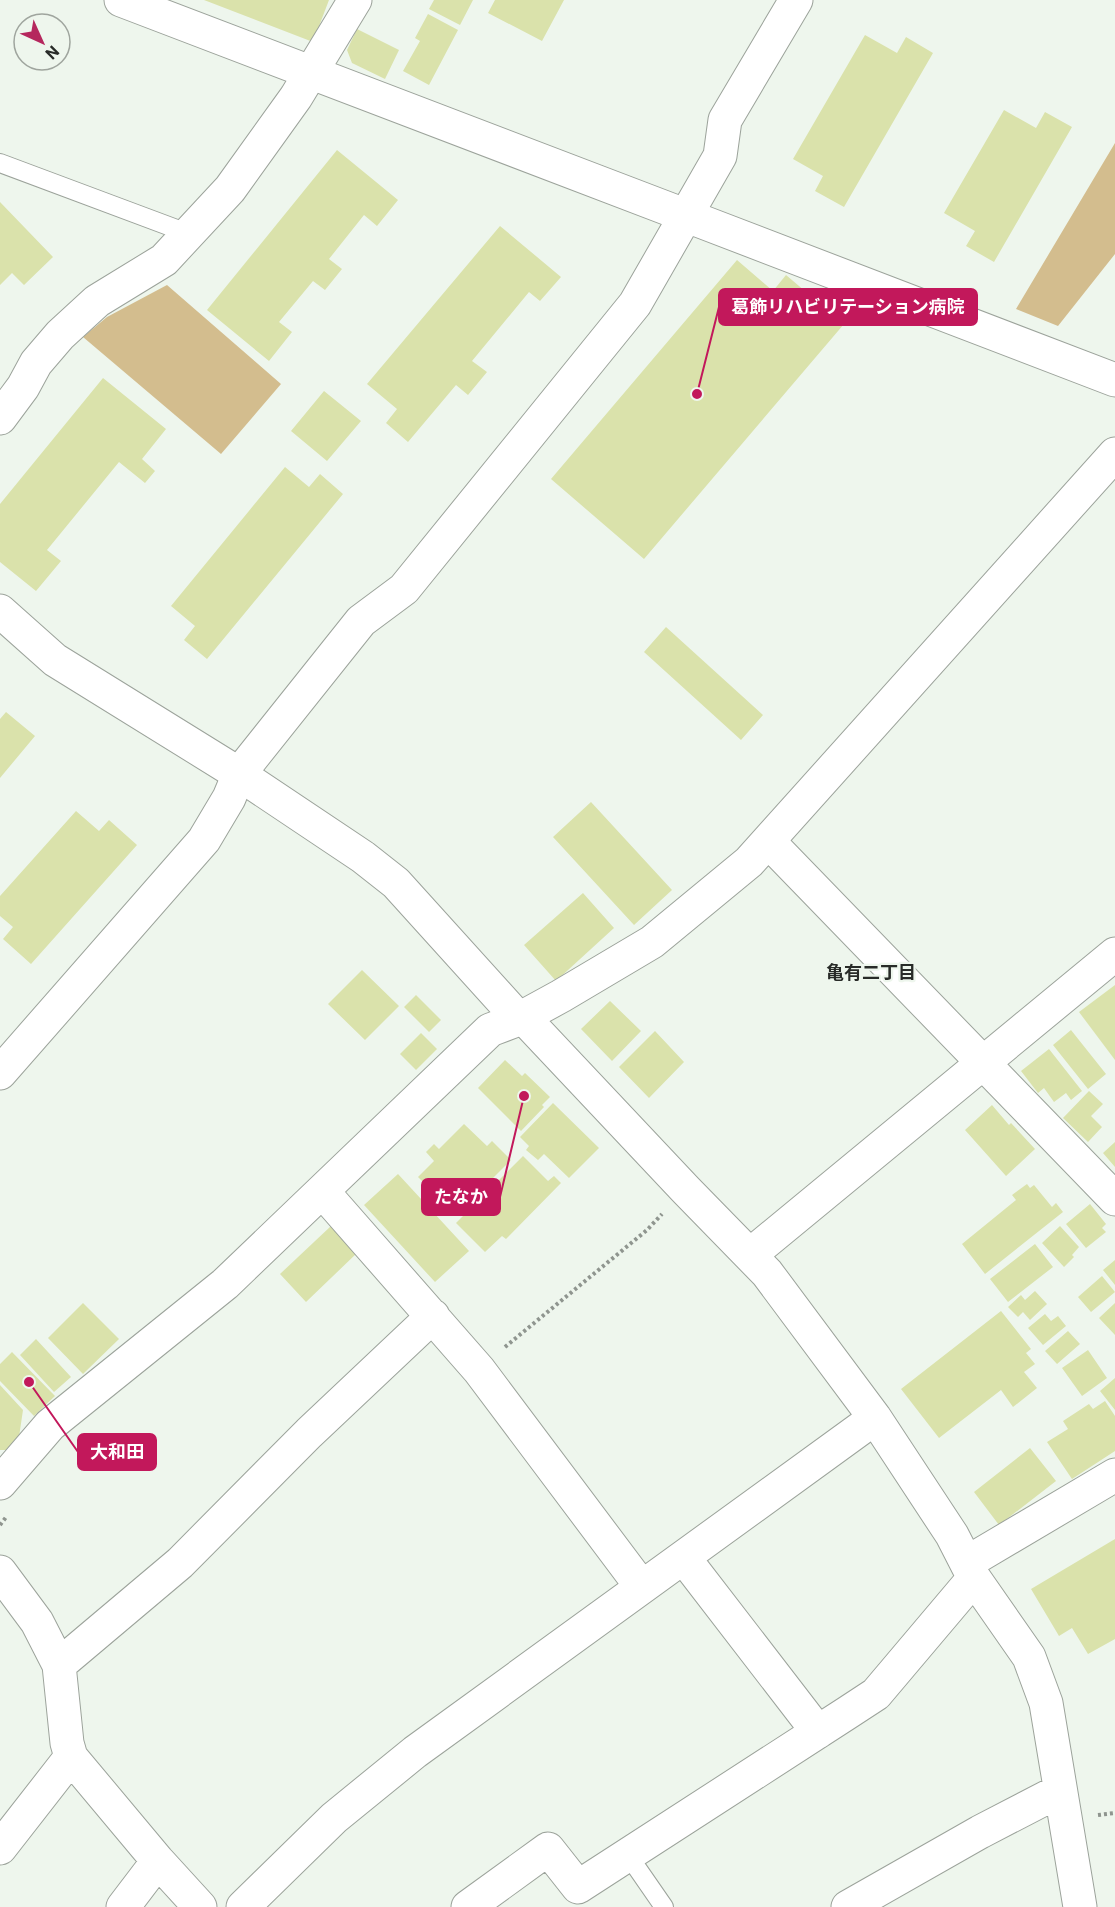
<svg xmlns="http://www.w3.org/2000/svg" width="1115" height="1907" font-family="Roboto,'Noto Sans JP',sans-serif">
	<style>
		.green { fill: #d3bd8e }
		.building { fill: #dae2ab }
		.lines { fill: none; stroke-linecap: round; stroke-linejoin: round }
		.service-casing { stroke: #9ca39b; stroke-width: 20 }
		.minor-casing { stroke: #9ca39b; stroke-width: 35 }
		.tertiary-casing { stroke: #9ca39b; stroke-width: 35 }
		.path { stroke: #8f958f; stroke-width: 4; stroke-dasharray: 3 3; stroke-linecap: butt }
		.service { stroke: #fff; stroke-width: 18 }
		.minor { stroke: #fff; stroke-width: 33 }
		.tertiary { stroke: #fff; stroke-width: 33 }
		.labels { text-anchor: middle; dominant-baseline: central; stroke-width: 4.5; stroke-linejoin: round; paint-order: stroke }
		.neighbourhood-label { font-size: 18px; font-weight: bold; fill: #282b28; stroke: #eef6ed }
		.leader { fill: none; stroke: #c2185b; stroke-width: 2 }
		.callout-dot { fill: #c2185b; stroke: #eef6ed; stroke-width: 2 }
		.callout { fill: #c2185b; stroke: #c2185b; stroke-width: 2 }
		.callout-label { font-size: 18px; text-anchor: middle; font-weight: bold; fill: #fff }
	</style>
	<rect width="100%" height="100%" fill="#eef6ed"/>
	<!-- green -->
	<path class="green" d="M1115 143V254L1058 326 1016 309Z
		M167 285 281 384 221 454 83 337 107 317Z"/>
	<!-- building -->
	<path class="building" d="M204 0H329L313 42Z
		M434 0H473L460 25 429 9Z
		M495 0H564L542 41 488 13Z
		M428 14 458 30 429 85 403 71 420 41 415 38Z
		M357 29 399 50 385 79 352 63 347 50Z
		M865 35 897 53 906 37 933 53 844 207 815 191 823 176 793 159Z
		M1004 110 1036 128 1045 112 1072 127 994 262 966 246 975 231 944 213Z
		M337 150 398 200 377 226 364 215 329 259 342 269 325 290 313 281 279 322 292 332 269 361 207 310Z
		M0 202 53 257 24 285 12 273 0 285Z
		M500 226 561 277 540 301 529 292 472 361 487 372 468 395 456 385 408 442 386 423 397 409 367 384Z
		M737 260 773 291 786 275 844 324 644 559 551 479Z
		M103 378 166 429 142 459 155 471 145 483 119 462 47 550 61 561 36 591 0 562V504Z
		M324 391 361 421 327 461 291 431Z
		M285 467 309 487 320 474 343 494 207 659 184 640 195 626 171 606Z
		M666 627 763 715 741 740 644 652Z
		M6 712 35 736 0 778V719Z
		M591 802 672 890 634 925 553 837Z
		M76 811 99 831 109 820 137 845 31 964 3 939 13 927 0 916V896Z
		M583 893 614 928 556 981 524 945Z
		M362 970 399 1006 365 1040 328 1004Z
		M1115 985V1060L1079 1012Z
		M416 995 441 1020 429 1032 404 1007Z
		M610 1001 641 1031 612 1061 581 1029Z
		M1071 1030 1106 1074 1088 1089 1053 1045Z
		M655 1031 684 1062 649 1098 619 1067Z
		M421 1033 437 1049 416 1070 400 1054Z
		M1049 1049 1082 1091 1071 1100 1066 1093 1054 1102 1044 1088 1038 1093 1021 1071Z
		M505 1060 522 1076 525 1073 550 1097 542 1105 544 1107 521 1131 478 1088Z
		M1089 1091 1103 1104 1091 1116 1102 1127 1088 1142 1063 1118Z
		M553 1103 599 1148 569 1178 544 1154 538 1160 526 1150 529 1146 520 1137Z
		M992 1105 1009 1125 1011 1123 1035 1149 1006 1176 965 1130Z
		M464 1124 487 1146 492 1141 511 1160 456 1215 418 1177 434 1161 426 1152 434 1144 439 1149Z
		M1115 1142V1167L1103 1153Z
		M523 1156 548 1181 554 1176 561 1183 506 1239 502 1236 485 1252 456 1223Z
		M398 1174 469 1251 435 1282 364 1205Z
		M1027 1184 1030 1188 1034 1185 1052 1207 1056 1203 1063 1212 985 1274 962 1244 1016 1200 1012 1195Z
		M1090 1204 1106 1224 1102 1228 1106 1232 1086 1248 1066 1224Z
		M331 1226 357 1253 306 1302 280 1274Z
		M1060 1226 1079 1247 1072 1255 1074 1257 1064 1267 1042 1243Z
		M1035 1244 1053 1267 1008 1302 990 1279Z
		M1115 1260V1285L1103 1270Z
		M1102 1276 1115 1292 1091 1312 1078 1297Z
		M1035 1291 1047 1304 1030 1320 1023 1312 1018 1317 1008 1307 1021 1295 1025 1300Z
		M83 1303 119 1339 83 1374 48 1338Z
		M1115 1303V1335L1099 1318Z
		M1001 1311 1031 1349 1026 1353 1035 1364 1024 1372 1037 1388 1013 1407 1001 1390 939 1438 901 1389Z
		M1045 1314 1051 1321 1058 1316 1066 1326 1043 1345 1028 1328Z
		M1068 1331 1080 1344 1057 1364 1045 1351Z
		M36 1339 71 1377 54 1392 20 1355Z
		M1088 1350 1107 1378 1082 1396 1062 1368Z
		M12 1352 55 1396 34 1416 0 1381V1364Z
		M1115 1378V1410L1100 1391Z
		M0 1385 23 1410 19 1437 6 1450H0Z
		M1105 1401 1115 1416V1451L1072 1479 1047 1442 1068 1429 1063 1421 1089 1404 1093 1409Z
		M1030 1448 1056 1481 999 1525 974 1492Z
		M1115 1539V1639L1088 1654 1072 1628 1059 1636 1031 1589Z"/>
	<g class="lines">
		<!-- service casing -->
		<g class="service-casing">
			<path id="service" d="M0 163 190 234
				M628 1855 664 1907"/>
		</g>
		<!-- minor casing -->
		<g class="minor-casing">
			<path id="minor" d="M687 216 1115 380
				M0 418 23 387 36 363 60 335 97 301 164 260 230 189 296 97 355 0
				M769 842 1115 1199
				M523 1017 686 1190 767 1273 875 1418 952 1535 974 1578 1029 1657 1046 1703 1080 1907
				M0 1073 204 840 229 798 239 774 361 621 404 589 635 304 720 156 725 120 796 0
				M323 1192 479 1370 641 1586
				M750 1255 1115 954
				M0 1483 50 1425 225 1284 490 1030 519 1019 561 996 652 942 749 862 1115 454
				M684 1558 818 1732
				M968 1562 1115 1475
				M0 1572 37 1622 59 1665 67 1743 71 1757 158 1861 200 1907
				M59 1665 180 1563 309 1433 433 1316
				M0 1848 71 1757
				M123 1907 158 1861
				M243 1907 334 1818 415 1752 875 1418
				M468 1907 548 1849 578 1887 847 1713 876 1694 974 1578
				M848 1907 980 1832 1059 1791"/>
		</g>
		<!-- tertiary casing -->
		<g class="tertiary-casing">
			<path id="tertiary" d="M121 0 687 216
				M0 611 55 660 239 774 363 857 396 883 519 1019"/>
		</g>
		<!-- path -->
		<path class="path" d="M505 1347 647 1230 662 1214
			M0 1525 7 1516
			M1098 1815 1115 1813"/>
		<!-- service -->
		<use href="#service" class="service"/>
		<!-- minor -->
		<use href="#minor" class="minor"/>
		<!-- tertiary -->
		<use href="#tertiary" class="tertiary"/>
	</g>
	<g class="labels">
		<!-- neighbourhood labels -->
		<g class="neighbourhood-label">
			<text x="871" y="972">亀有二丁目</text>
		</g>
	</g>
	<!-- callouts -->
	<path class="leader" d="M697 394L719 307M524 1096L500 1197M29 1382L78 1452"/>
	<g class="callout-dot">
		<circle cx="697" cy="394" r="6"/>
		<circle cx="524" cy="1096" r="6"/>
		<circle cx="29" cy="1382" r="6"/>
	</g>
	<g class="callout">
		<rect x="719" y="289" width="258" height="36" rx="6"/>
		<rect x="422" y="1179" width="78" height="36" rx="6"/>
		<rect x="78" y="1434" width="78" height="36" rx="6"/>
	</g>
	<g class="callout-label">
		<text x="848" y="313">葛飾リハビリテーション病院</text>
		<text x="461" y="1203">たなか</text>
		<text x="117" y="1458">大和田</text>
	</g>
	<!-- north arrow -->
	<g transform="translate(42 42) rotate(135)"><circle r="28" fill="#eef6ed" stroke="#9fa59e" stroke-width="1.5"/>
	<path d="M0-4.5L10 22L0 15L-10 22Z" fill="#b5275d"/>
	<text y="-9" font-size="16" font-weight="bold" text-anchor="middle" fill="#282b28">N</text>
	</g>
</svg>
